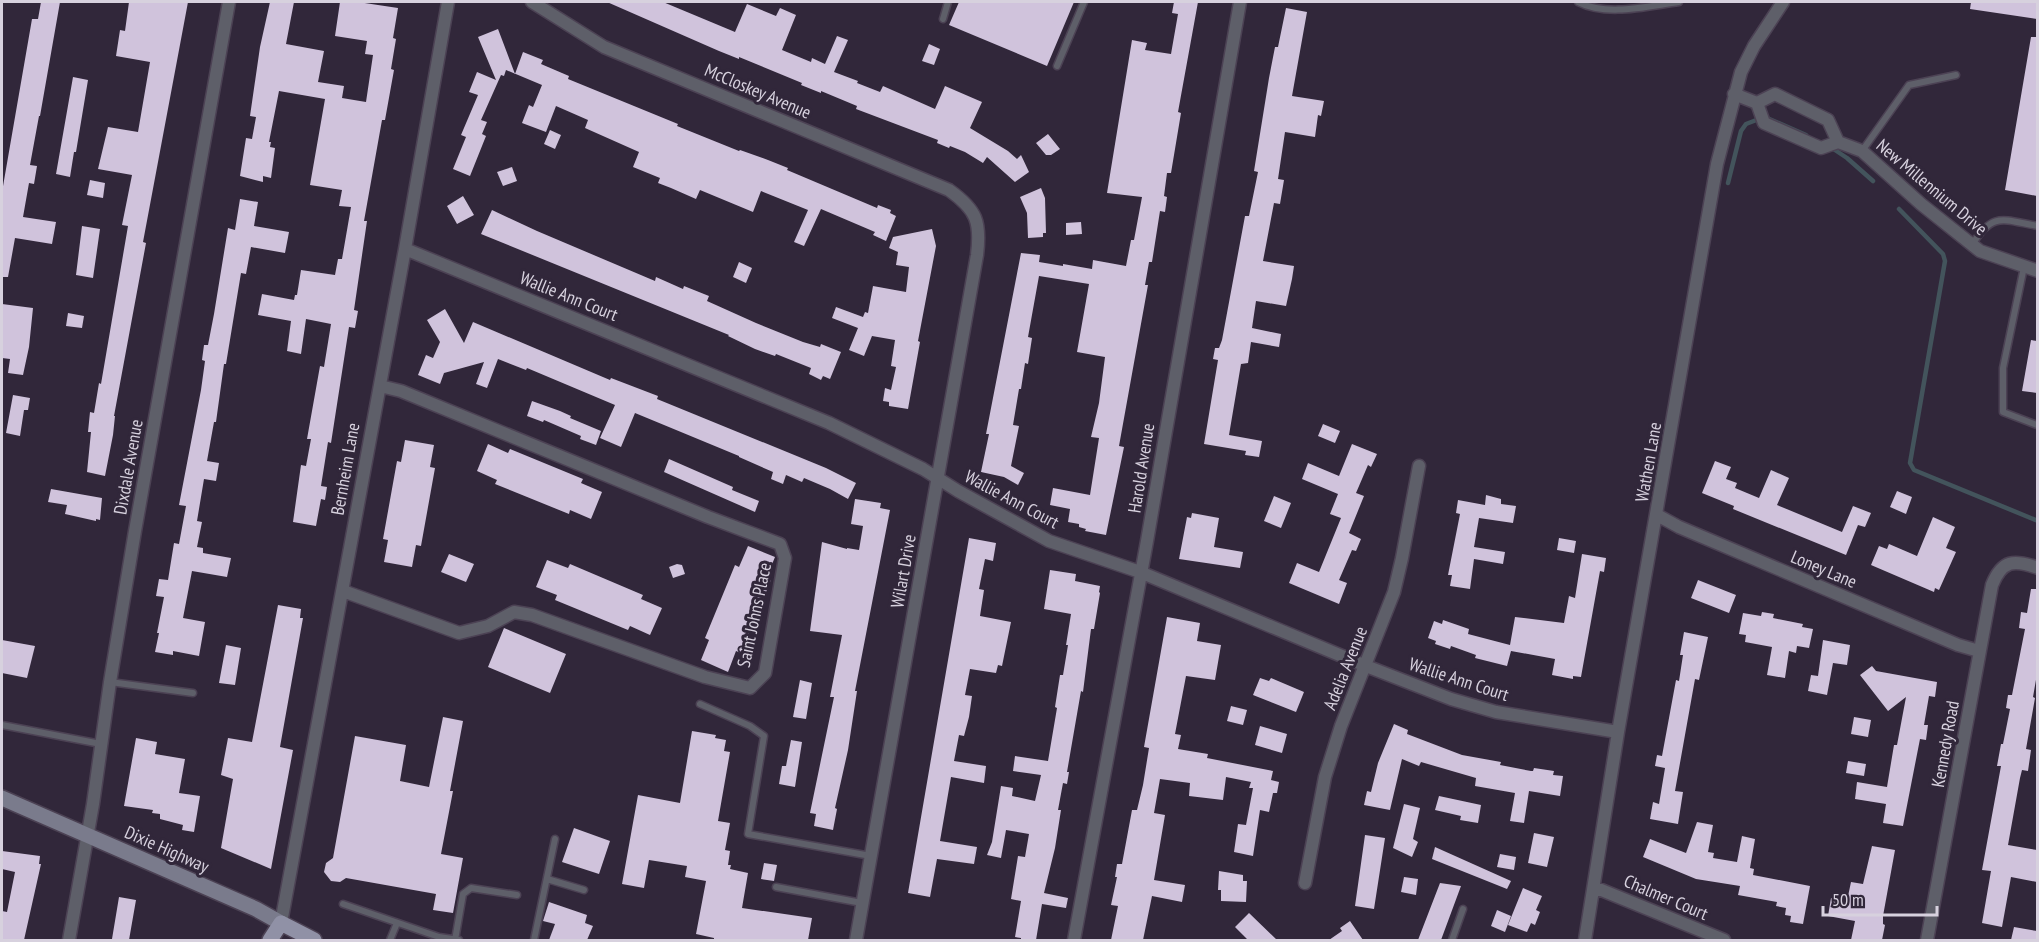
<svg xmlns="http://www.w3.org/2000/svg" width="2039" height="942" font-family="'PT Sans Narrow',sans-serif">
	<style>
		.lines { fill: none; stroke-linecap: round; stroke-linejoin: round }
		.stream { stroke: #43545c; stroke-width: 4.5 }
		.building { fill: #d0c3dc }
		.lane-casing { stroke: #4c4254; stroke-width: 9 }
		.street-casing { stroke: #4c4254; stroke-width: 15 }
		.secondary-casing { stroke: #4c4254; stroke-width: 18 }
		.primary-casing { stroke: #4c4254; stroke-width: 18 }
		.lane { stroke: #5e5f69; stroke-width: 6 }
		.street { stroke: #5e5f69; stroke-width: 12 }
		.secondary { stroke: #7a7b8c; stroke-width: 15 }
		.primary { stroke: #9091a6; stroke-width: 15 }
		.labels { text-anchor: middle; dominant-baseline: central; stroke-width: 6; stroke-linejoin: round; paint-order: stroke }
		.street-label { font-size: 18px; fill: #d7d1de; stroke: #31273a }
	</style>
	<rect width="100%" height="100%" fill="#31273a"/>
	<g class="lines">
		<!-- stream -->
		<path class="stream" d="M1767 118 1806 135
			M1835 150 1847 158 1873 181
			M1728 183 1741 131 1746 124 1759 119
			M1899 209 1943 254 1945 261 1910 463 1914 470 2038 521"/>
	</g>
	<!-- building -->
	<path class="building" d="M41 2H60L40 116H39L30 165 37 166 34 184 29 183 23 217 56 222 52 244 15 238 8 277H2V192L32 19H38Z
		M129 2H188L143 242 146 243 114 416H115L113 435 105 476 87 472 91 432H88L90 412 94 413 99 383 101 384 128 226 122 225 132 175 98 169 108 127 138 132 150 62 116 56 120 30 125 31Z
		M270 2H294L286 44 324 51 318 82 344 86 342 98 366 102 373 55 365 54 367 41 335 36 340 2H358L398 8 393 38 396 39 391 69 394 70 385 120H382L364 221H367L354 310 358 311 355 328 349 327 331 443 328 442 321 486 327 487 325 500 321 499 316 526 293 522 301 465 306 466 311 439H307L320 366 324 367 331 324 306 319 301 354 287 351 291 321 258 315 262 294 294 300 295 295H297L301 270 335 275 338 259H342L351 207 339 206 342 190 310 185 325 99 279 91 269 142H271L270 147 275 148 271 178 263 176V182L240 176 246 138 252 139 256 117 250 116 260 47Z
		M607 2H663L735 32 747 4 776 16 780 8 796 15 782 50 811 62 812 58 825 64 837 36 848 40 834 72 858 81 857 83 880 92 883 86 935 109 945 86 982 102 970 128 1008 151 1017 159 1021 155 1029 172 1015 182 987 157 983 163 965 152 950 146 949 148 937 143 938 140 856 109 857 106 821 91V93L801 85 802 83 739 57V59L719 51Z
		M959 2H1074L1047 66 949 25Z
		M1174 2H1198L1178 112 1181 113 1171 173H1167L1164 196 1167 197 1165 212 1160 211 1152 262H1149L1145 285H1148L1119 446 1124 447 1106 535 1085 531 1086 529 1079 527V524L1068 522 1070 509 1050 505 1053 488 1090 495 1099 438 1091 437 1099 403 1105 357 1077 352 1089 284 1039 276 1028 337 1032 338 1028 364 1025 363 1021 389H1019L1013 425 1019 426 1011 466 1024 473 1018 485 1004 477 981 472 989 434H986L1021 253 1040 255 1039 262 1063 266V264L1092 269 1093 260 1126 266 1131 240H1134L1142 197 1107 193 1132 40 1147 43 1145 50 1171 54 1178 14 1172 13Z
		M1971 2H2037V19L1970 9Z
		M1286 8 1307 12 1292 96 1324 101 1321 116 1318 115 1315 137 1285 132 1278 179 1284 180 1280 204 1274 203 1263 261 1294 266 1292 279 1286 306 1256 301 1252 328 1281 334 1279 347 1251 342 1248 363 1241 364 1229 435 1262 441 1259 457 1245 455 1246 451 1204 444 1218 360 1213 359 1215 348H1219L1222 340 1245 216H1249L1258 172 1254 171 1269 78 1275 47H1278Z
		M498 29 515 74 523 52 543 60 541 64 569 76 568 79 678 124 677 126 739 151 740 150 768 160 788 168 787 170 877 208 878 205 891 210 890 213 896 216 886 241 873 235 875 232 821 209 804 246 794 242 808 210 761 191 753 212 700 190 696 199 671 188 658 183 660 178 633 167 639 152 585 128 588 120 556 106 546 132 522 123 529 105 533 107 542 85 506 70 504 76 501 75 481 120 487 122 482 134 486 136 470 176 453 169 466 137 461 135 478 95 469 92 477 72 496 80 478 37Z
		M2031 37H2037V196L2005 190Z
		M929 44 940 49 934 65 922 61Z
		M73 77 88 80 76 152H74L70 177 56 174Z
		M550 130 561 135 555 149 544 144Z
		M1048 134 1060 149 1051 155H1046L1036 143Z
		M512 167 517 181 503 186 497 172Z
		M90 180 105 183 103 198 87 195Z
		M1041 188 1045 198 1046 233H1043V237L1028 238 1027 213 1020 197Z
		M463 196 474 215 457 224 447 206Z
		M240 199 258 202 254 226 289 232 285 253 251 247 246 274 241 273 226 364H224L216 422H214L207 461 219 463 216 481 204 479 197 521 202 522 197 547 203 548V553L231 558 227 577 192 571 183 618 205 622 199 656 173 651V655L155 652 159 633H157L164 597 156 596 159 579 168 580 174 543 179 544 186 506 179 505 201 390 205 361 202 360 204 345H208L214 314 228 228 235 230Z
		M492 210 537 231 655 281 656 277 683 289 684 286 709 296 707 301 756 323 803 342 820 347 821 344 841 352 830 379 823 376 821 380 809 374 811 368 776 354 775 356 755 349 728 336 729 335 481 234Z
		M1081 222 1082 234 1066 235V223Z
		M82 226 100 229 93 278 76 275Z
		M932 229 936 246 918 341 920 342 908 409 889 406V402L883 401 885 388 891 390 896 367 891 366 895 340 872 336 864 356 849 350 858 328 832 318 836 307 863 317 865 312 868 313 873 286 906 292 909 267 896 265 898 252 889 248 893 237Z
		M739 262 752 268 746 283 733 277Z
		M2 304 33 308 29 347 23 375 8 373 10 359 2 358Z
		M445 309 464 343 473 322 610 380 611 378 658 396 657 399 826 468 856 483 848 499 830 489 804 478 802 482 786 475 783 484 771 479 773 472 739 457V456L635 413 621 447 600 438 615 405 527 368 526 370 498 359 487 388 476 384 484 362 444 373 440 384 418 375 426 355 433 358 440 342 427 320Z
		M68 313 84 316 82 328 66 326Z
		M2031 340 2037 341V393L2022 391Z
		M13 395 30 398 28 410H24L20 436 6 433Z
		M532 401 560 411 571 416 570 418 601 431 596 445 580 439 581 436 544 420 543 422 527 416Z
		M1323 424 1340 431 1335 443 1318 436Z
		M405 440 434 445 430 467 435 468 421 546 416 545 412 567 384 562 388 540 383 539 397 461 401 462Z
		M488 444 508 453 510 449 583 479 581 483 602 492 591 519 570 510 569 514 495 484 497 480 477 471Z
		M1352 444 1377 454 1371 467 1368 465 1356 493 1364 496 1349 533 1361 539 1356 551 1352 550 1339 580 1347 583 1339 604 1289 583 1297 563 1319 572 1341 518 1330 514 1338 494 1302 479 1308 463 1339 476Z
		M669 459 733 487 732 490 759 501 755 512 664 472Z
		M1715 461 1731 467 1726 479 1737 483 1735 488 1759 498 1771 470 1789 478 1777 505 1842 532 1853 506 1871 513 1865 527 1858 525 1846 555 1733 509 1734 506 1702 493Z
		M51 489 102 498 100 520 96 519V521L65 514 67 505 48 502Z
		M1897 491 1912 497 1906 514 1890 507Z
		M1486 495 1501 499V504L1516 506 1513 523 1479 518 1474 547 1505 552 1503 564 1474 559 1470 589 1450 586 1452 575H1448L1460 514 1456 513 1458 500 1485 505Z
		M1274 496 1291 503 1281 528 1264 521Z
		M855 499 881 503 880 508 890 510 855 691H857L848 750 835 808 837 809 833 830 814 826 816 814 810 813 834 697H830L842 635 810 631 822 542 847 549V548L859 550 863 526 851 524Z
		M1192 513 1219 518 1214 547 1243 552 1240 568 1179 559 1187 517 1191 518Z
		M1933 517 1955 527 1946 548 1956 552 1939 590 1935 588 1934 592 1871 565 1879 546 1887 549 1889 544 1917 556Z
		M969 538 996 543 993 561 985 559 979 589 984 590 980 616 1011 622 1002 666 998 665 996 673 970 669 965 695 972 696 969 717 964 736 959 735 954 761 986 766 984 783 951 777 940 841 977 847 974 864 937 859 930 897 908 893Z
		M1559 538 1576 541 1574 553 1557 550Z
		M748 546 775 557 766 579 771 580 741 653 736 651 728 672 701 660 709 640 705 638 735 565 739 567Z
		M449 554 474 564 466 582 441 572Z
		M1582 554 1606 558 1604 572 1600 571 1581 677 1573 676V679L1552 675 1555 659 1511 651 1507 666 1475 658 1476 655 1451 646 1450 649 1435 644 1436 641 1428 638 1434 621 1442 624 1443 620 1469 629 1468 634 1510 645 1515 617 1564 623 1569 596 1575 598Z
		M547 560 568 568 570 564 643 595 641 599 662 608 650 635 630 626 628 630 555 600 557 595 536 587Z
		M677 564 682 565 685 574 673 578 669 567Z
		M1050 570 1076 574 1075 581 1100 586 1099 592 1100 593 1094 629H1091L1083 692 1081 691 1067 772H1069L1067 784 1063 783 1058 810H1061L1055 848 1044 893 1068 898 1066 908 1042 904 1036 940H1021V938L1015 937 1021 901 1011 899 1018 856 1025 857 1029 834 1006 830 1001 858 987 855 992 842 1001 786 1013 788 1012 796 1035 801 1041 775 1013 771 1015 756 1048 761 1057 708 1055 707 1060 675H1063L1068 645H1066L1071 614 1044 609Z
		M1698 580 1736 595 1729 613 1691 598Z
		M2031 589H2037V674L2033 697 2035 698 2026 749 2031 750 2028 771 2022 770 2020 778 2008 845 2037 850V882L2011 877 2002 927 1982 923 1991 871 1982 870 2001 766H1997L2001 744H2003L2010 709 2006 708 2008 695H2012L2025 629 2019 628 2021 612 2027 613Z
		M278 605 301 609 300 618H303L280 747 293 750 271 869 221 848 233 779 221 775 228 738 252 742Z
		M1762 612 1774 614 1773 618 1803 624 1802 627 1813 629 1809 648 1797 646 1796 653 1789 651 1785 678 1767 675 1772 647 1745 642 1746 635 1739 634 1743 613 1761 616Z
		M1167 617 1200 623 1197 641 1221 645 1215 680 1186 676 1175 734 1181 735 1178 749 1208 754 1207 758 1273 771 1271 780 1279 782 1277 793H1273L1269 812 1260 810 1253 856 1234 852 1238 824 1246 825 1253 788H1249L1251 782 1226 777 1223 800 1189 796 1190 783 1160 779 1154 813 1165 815 1154 880 1185 885 1182 902 1152 896 1143 940H1111L1118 906 1111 905 1117 877H1115L1117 864H1122L1132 810H1137L1143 785 1149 748 1144 747Z
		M504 628 566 654 550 693 488 667Z
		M1684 632 1708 637 1699 680 1695 679 1675 791 1683 792 1678 824 1650 819 1653 802 1659 804 1665 768 1655 766 1657 755 1662 756 1676 680 1679 681 1683 655H1680Z
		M2 640 35 646 27 678 2 673Z
		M1823 640 1850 645 1847 665 1833 663 1827 695 1808 691 1811 675 1818 676Z
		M226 645 241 648 235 685 219 683Z
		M1872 666 1876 671 1937 682 1935 697 1929 696 1924 725H1928L1926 740 1920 739 1903 826 1883 823 1886 804 1855 799 1857 782 1887 787 1894 745H1897L1906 697 1888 711 1860 675Z
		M1260 678 1269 681 1271 678 1304 692 1296 712 1253 695Z
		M800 680 812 683 806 719 793 717Z
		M1231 706 1247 710 1243 725 1227 721Z
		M443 717 463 721 450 791H453L441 854 463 858 453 913 433 910 436 894 346 878 340 882 331 881 324 872 326 863 333 858 355 736 406 745 400 781 429 787Z
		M1854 717 1871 720 1868 737 1851 734Z
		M1394 724 1408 730 1407 734 1462 755 1501 762 1500 765 1531 771H1533L1534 768 1554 771 1553 775 1563 776 1560 796 1529 791 1524 823 1510 821 1515 793 1475 786 1476 778 1421 762 1419 766 1402 759 1390 810 1364 805 1367 791 1371 792 1378 763Z
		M1260 726 1287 734 1282 753 1255 745Z
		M692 731 716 735 715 738 726 740 724 751 730 752 718 821 730 823 725 850 730 851 728 865H731L730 869 748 873 742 908 812 918 808 940H714V938L696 934 706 881 685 877 687 866 649 860 644 888 622 884 638 795 680 803Z
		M136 738 157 742 155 754 185 759 179 793 200 796 194 832 182 830 183 825 160 819V814L152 813 153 810 124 806Z
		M791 740 802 742 795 787 779 784 782 766H786Z
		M1848 761 1866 764 1864 776 1846 773Z
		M1439 796 1481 805 1478 823 1460 820 1461 816 1435 810Z
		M1404 804 1420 808 1413 839 1418 842 1412 857 1393 848Z
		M1697 822 1713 825 1708 852 1714 853 1713 858 1737 862 1742 836 1755 839 1750 868 1754 869 1753 875 1810 886 1803 924 1790 922 1791 916 1785 915 1786 908 1776 906 1777 902 1738 895 1740 886 1696 879 1643 857 1650 839 1686 853Z
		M574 828 610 841 599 874 562 862Z
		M1534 833 1554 837 1547 867 1528 863Z
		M1365 835 1385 838 1374 909 1355 906Z
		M1872 846 1895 850 1883 916V924L1885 925 1882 940H1851L1855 921 1828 916 1831 898 1847 901 1851 882 1863 884Z
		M1435 847 1511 881 1507 889 1432 859Z
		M2 851 40 856 39 864H41L24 940H2V911L7 912 15 872 2 869Z
		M1500 854 1516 857 1514 870 1497 867Z
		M764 863 777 865 774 881 761 879Z
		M1219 871 1243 875V881H1247L1246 902 1221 901V890H1218Z
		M1404 877 1418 879 1416 895 1401 892Z
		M1440 883 1461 886 1441 940H1418Z
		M1523 888 1542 896 1536 910 1540 912 1535 925 1531 923 1527 932 1508 925Z
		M119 897 136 900 129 940 112 939Z
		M549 902 587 915 585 923 593 926 587 940H549L555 924 543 921Z
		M1497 910 1511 916 1505 932 1491 926Z
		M1249 913 1277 940H1248L1235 927Z
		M1350 921 1363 940H1329L1342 931 1340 928Z
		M2014 927 2037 931V940H2011Z"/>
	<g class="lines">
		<!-- lane casing -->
		<g class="lane-casing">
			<path id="lane" d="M1578 2C1607 17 1648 6 1679 2
				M943 19 948 2
				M1057 66 1084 2
				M1862 151 1909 85 1956 75
				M1972 245C1993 211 2003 220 2038 226
				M2024 267 2003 368V412L2037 425
				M110 682 193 693
				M700 704 750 726 764 736 748 834 871 856
				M2 725 101 744
				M547 879 584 890
				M776 887 862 903
				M343 904 439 937 459 940
				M390 940 397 923
				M455 940 463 894 471 888 517 895
				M534 940 555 839
				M1452 940 1463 909"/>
		</g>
		<!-- street casing -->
		<g class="street-casing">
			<path id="street" d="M532 2 604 47 949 190C977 210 981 222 977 255L856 940
				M1734 94 1757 103 1775 94 1828 120 1838 142 1821 148 1764 123 1757 103
				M1838 142 1862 151 1921 204 1980 251 2038 271
				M405 249 829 423 923 469 958 491 1049 541 1140 572 1366 666 1451 699 1496 712 1618 732
				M1657 515 1679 527 1958 645 1979 651
				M343 591 459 633 488 626 514 612 532 615 705 677 750 688 765 673 785 558 780 544 708 517 401 391 380 386
				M1305 883 1325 777 1341 726 1394 592 1402 558 1419 466
				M1594 887 1724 940
				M281 923 405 249 448 2
				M69 940 93 804 110 682 135 531 229 2
				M1074 940 1147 541 1240 2
				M1585 940 1618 732 1717 164 1741 72 1754 46 1783 2
				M1927 940 1992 585C2002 560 2014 559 2038 568"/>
		</g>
		<!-- secondary casing -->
		<g class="secondary-casing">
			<path id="secondary" d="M2 798 256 909 281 923"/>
		</g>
		<!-- primary casing -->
		<g class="primary-casing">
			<path id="primary" d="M270 940 281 923 314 940"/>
		</g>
		<!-- lane -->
		<use href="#lane" class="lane"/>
		<!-- street -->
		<use href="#street" class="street"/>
		<!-- secondary -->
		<use href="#secondary" class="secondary"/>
		<!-- primary -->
		<use href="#primary" class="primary"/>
	</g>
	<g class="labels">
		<!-- street labels -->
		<g class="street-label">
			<text transform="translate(758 91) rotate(23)">McCloskey Avenue</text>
			<text transform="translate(1932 187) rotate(40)">New Millennium Drive</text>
			<text transform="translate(569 296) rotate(22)">Wallie Ann Court</text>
			<text transform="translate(1648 462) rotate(-80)">Wathen Lane</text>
			<text transform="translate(128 467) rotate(-80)">Dixdale Avenue</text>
			<text transform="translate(1141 468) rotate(-81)">Harold Avenue</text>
			<text transform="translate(345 469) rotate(-80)">Bernheim Lane</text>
			<text transform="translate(1012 499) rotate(28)">Wallie Ann Court</text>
			<text transform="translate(1824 569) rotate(23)">Loney Lane</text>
			<text transform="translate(903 571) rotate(-80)">Wilart Drive</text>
			<text transform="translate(754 615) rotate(-78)">Saint Johns Place</text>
			<text transform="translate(1345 668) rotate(-68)">Adelia Avenue</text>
			<text transform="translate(1459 679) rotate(18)">Wallie Ann Court</text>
			<text transform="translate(1945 744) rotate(-80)">Kennedy Road</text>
			<text transform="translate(167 849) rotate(24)">Dixie Highway</text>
			<text transform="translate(1666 897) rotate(23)">Chalmer Court</text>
		</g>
	</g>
	<!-- border -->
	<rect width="2039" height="942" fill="none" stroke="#d7d1de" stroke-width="6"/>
	<!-- scale -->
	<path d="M1823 906v9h114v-9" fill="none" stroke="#d7d1de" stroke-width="3"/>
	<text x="1832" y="906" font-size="18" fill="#d7d1de" stroke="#31273a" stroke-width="4.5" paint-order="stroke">50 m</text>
</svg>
